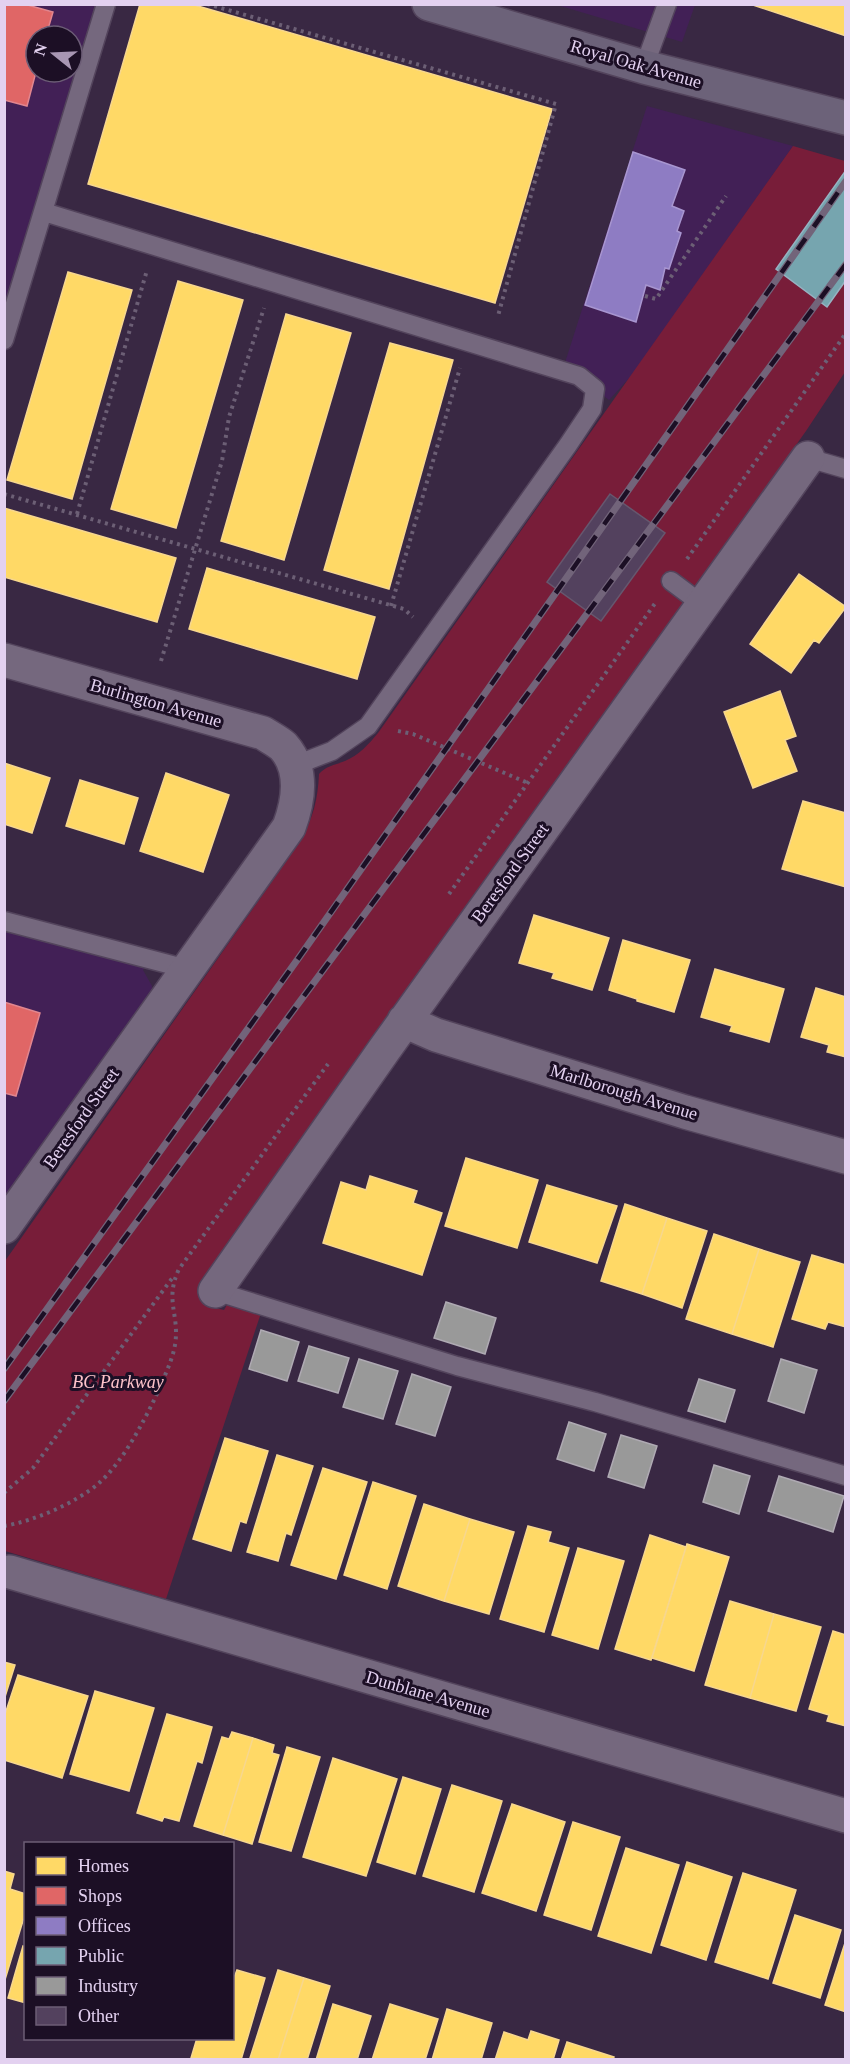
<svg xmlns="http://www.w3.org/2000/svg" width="850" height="2064" font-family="Georgia,serif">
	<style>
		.built { fill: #422056; fill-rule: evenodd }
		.green { fill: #781d39 }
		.homes { fill: #ffd966; stroke: #f7d78f; stroke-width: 1.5 }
		.shops { fill: #e06666; stroke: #e1868f; stroke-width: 1.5 }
		.offices { fill: #8e7cc3; stroke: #a896d0; stroke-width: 1.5 }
		.public { fill: #76a5af; stroke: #97b2c2; stroke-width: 1.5 }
		.industry { fill: #999; stroke: #afaab3; stroke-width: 1.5 }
		.building { fill: #53415e; stroke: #66576e; stroke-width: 1.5 }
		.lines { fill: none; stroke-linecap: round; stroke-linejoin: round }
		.lane-casing { stroke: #53445c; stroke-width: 21 }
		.street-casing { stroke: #53445c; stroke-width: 36 }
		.secondary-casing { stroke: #53445c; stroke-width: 36 }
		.path { stroke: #6c5f75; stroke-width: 4; stroke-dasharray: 3 4.5; stroke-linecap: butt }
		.lane { stroke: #75687e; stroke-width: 18 }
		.street { stroke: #75687e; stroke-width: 33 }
		.secondary { stroke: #6c6279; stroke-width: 33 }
		.rail-casing { stroke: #72647a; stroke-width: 7 }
		.rail { stroke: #1c0f25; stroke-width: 4.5; stroke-dasharray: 14; stroke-linecap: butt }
		.labels { text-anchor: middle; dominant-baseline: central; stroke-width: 6; stroke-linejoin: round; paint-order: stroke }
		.street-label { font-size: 18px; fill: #e3d1f0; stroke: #1c0f25 }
		.park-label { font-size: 18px; font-style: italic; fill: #fec3ca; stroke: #1c0f25 }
	</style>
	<rect width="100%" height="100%" fill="#392843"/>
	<!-- built -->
	<path class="built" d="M5 5H100L5 340ZM36 36H72V72H36Z
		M557 5H695L682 42Z
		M647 106 793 146 633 374 609 400 595 389 562 372Z
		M5 921 151 959 143 970 152 986V992L5 1197Z"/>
	<!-- green -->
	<path class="green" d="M793 146 845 161V372L806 431 369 1045 200 1292V1298L211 1307 224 1310 232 1296 263 1307 166 1599 5 1551V1261L302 839C313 817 318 799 319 774 326 766 335 765 345 761 359 755 369 744 378 733Z"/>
	<!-- homes -->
	<path class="homes" d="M140 4H191L552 109 495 303 88 184Z
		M750 4H846V36Z
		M68 272 132 290 72 499 7 480Z
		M178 281 243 300 176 528 111 509Z
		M286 314 351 333 284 560 221 541Z
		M390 343 453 360 389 589 324 570Z
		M4 508 176 558 157 622 4 577Z
		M207 568 375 617 357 679 189 629Z
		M799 574 846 607 819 643 814 640 791 673 750 644Z
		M780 691 796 736 785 740 797 771 753 788 724 712Z
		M4 763 50 778 32 833 4 824Z
		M166 773 229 795 203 872 140 851Z
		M80 780 138 798 124 844 66 826Z
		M803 801 846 813V887L782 869Z
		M534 915 609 938 592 990 552 978 554 973 519 963Z
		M623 940 690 960 674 1012 637 1001V999L609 990Z
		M715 969 784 989 769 1042 730 1031 732 1026 701 1017Z
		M816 988 846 997V1057L827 1052 829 1045 801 1037Z
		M466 1158 538 1180 517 1248 445 1226Z
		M370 1176 417 1191 413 1203 442 1213 422 1275 323 1243 341 1182 366 1190Z
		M547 1185 617 1206 597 1263 529 1242Z
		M625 1204 667 1218 642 1294 601 1281Z
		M667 1218 707 1231 682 1308 642 1294Z
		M714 1234 759 1249 732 1334 686 1319Z
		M759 1249 800 1262 773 1347 732 1334Z
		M812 1255 846 1265V1327L828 1322 825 1329 792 1319Z
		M225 1438 268 1451 246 1523 240 1521 231 1551 193 1539Z
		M277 1455 313 1466 291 1535 286 1533 278 1561 247 1552Z
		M323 1468 367 1482 336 1579 291 1565Z
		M373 1482 416 1496 387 1589 344 1575Z
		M424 1504 470 1519 444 1601 398 1586Z
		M470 1519 514 1532 489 1614 444 1601Z
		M528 1526 551 1532 548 1542 569 1548 544 1632 500 1619Z
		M650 1535 686 1547 651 1660 615 1649Z
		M687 1544 729 1557 694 1671 652 1658Z
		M578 1548 624 1561 598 1649 552 1635Z
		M730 1601 774 1614 750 1698 705 1685Z
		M774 1614 821 1627 796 1711 750 1698Z
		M833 1631 846 1635V1726L827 1721 829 1715 809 1709Z
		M4 1662 15 1665 4 1700Z
		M18 1675 88 1696 62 1778 4 1760V1717Z
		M95 1691 154 1708 129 1791 70 1774Z
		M167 1714 212 1727 202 1763 197 1761 179 1821 164 1817 162 1821 137 1813Z
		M232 1732 253 1738 223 1835 194 1826 222 1737 229 1739Z
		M253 1738 274 1745 272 1753 279 1755 252 1844 223 1835Z
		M287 1747 320 1757 291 1851 259 1842Z
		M333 1758 397 1779 366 1876 303 1857Z
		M403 1777 441 1789 415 1874 377 1862Z
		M452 1785 502 1801 474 1892 423 1876Z
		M512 1804 565 1822 536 1911 482 1893Z
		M573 1822 620 1837 591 1930 544 1915Z
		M626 1848 679 1865 651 1953 598 1936Z
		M687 1862 732 1877 706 1960 661 1945Z
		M4 1871 14 1874 10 1889 26 1894V1911L4 1983Z
		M743 1873 796 1890 768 1979 715 1962Z
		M795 1915 841 1930 820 1998 773 1983Z
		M845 1943 846 1944V2012L825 2005Z
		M23 1946 26 1947V2003L8 1998Z
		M237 1970 265 1978 241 2060 191 2058 197 2038H232V1983Z
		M278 1970 304 1978 278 2060H251L250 2058Z
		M304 1978 330 1986 307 2060H278Z
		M333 2004 371 2016 357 2060H316Z
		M390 2004 438 2019 425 2060H372Z
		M447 2009 492 2023 481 2060H432Z
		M531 2031 559 2040 553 2060H495L504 2032 528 2040Z
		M567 2042 614 2057 613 2060H561Z"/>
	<!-- shops -->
	<path class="shops" d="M4 4H24L53 12 46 36H36V72L27 106 4 100Z
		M4 1002 40 1013 16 1096 4 1093Z"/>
	<!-- offices -->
	<path class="offices" d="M633 152 685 170 672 206 684 211 677 231 681 233 669 269 665 268 660 290 646 285 636 322 585 305Z"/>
	<!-- public -->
	<path class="public" d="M846 170V280L827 307 776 269Z"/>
	<!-- industry -->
	<path class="industry" d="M446 1302 496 1318 485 1354 434 1338Z
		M261 1330 299 1342 287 1381 249 1369Z
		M309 1346 349 1358 338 1393 298 1381Z
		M359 1359 398 1371 383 1419 343 1407Z
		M781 1359 817 1370 804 1413 768 1401Z
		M412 1374 451 1387 435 1436 396 1424Z
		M699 1379 735 1390 725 1422 688 1411Z
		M569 1422 606 1434 594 1471 557 1459Z
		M621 1435 657 1446 644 1488 608 1477Z
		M714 1465 750 1476 739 1514 703 1502Z
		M779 1476 844 1496 833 1532 768 1511Z"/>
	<!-- building -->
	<path class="building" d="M610 494 665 533 601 621 547 582Z"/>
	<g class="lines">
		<!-- lane casing -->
		<g class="lane-casing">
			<path id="lane" d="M644 67 667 4
				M44 212 579 376 595 389 592 409 568 445 368 726 332 751 296 765
				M4 340 106 4
				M808 458 846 469
				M671 581 703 605
				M4 921 187 969
				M215 1291 457 1366 595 1402 846 1476"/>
		</g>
		<!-- street casing -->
		<g class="street-casing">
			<path id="street" d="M4 660 263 733C269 737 277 741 283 746 304 769 299 800 289 827L4 1227
				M404 1021 436 1035 685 1112 846 1157
				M215 1291 384 1050 808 458
				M10 1572 846 1816"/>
		</g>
		<!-- secondary casing -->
		<g class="secondary-casing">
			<path id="secondary" d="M429 4 644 67 846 118"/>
		</g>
		<!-- path -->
		<path class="path" d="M207 4 556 104 498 316
			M645 296 656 299 726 196
			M4 494 404 609 413 617
			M77 514 147 270
			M687 559 846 333
			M391 606 460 368
			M161 661 222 461 229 417 264 308
			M398 731 413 734 528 783
			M449 894 656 602
			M4 1493 33 1468 173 1277
			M4 1526C34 1521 76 1503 99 1483 122 1463 143 1423 156 1396 163 1379 172 1362 175 1345 180 1314 164 1301 179 1269L328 1064"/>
		<!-- lane -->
		<use href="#lane" class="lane"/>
		<!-- street -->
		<use href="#street" class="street"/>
		<!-- secondary -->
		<use href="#secondary" class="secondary"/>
		<!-- rail casing -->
		<g class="rail-casing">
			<path id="rail" d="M4 1369 300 956 846 181
				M4 1401 846 264"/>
		</g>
		<!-- rail -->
		<use href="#rail" class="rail"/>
	</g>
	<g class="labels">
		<!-- street labels -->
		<g class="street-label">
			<text transform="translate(636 64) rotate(16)">Royal Oak Avenue</text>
			<text transform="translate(156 703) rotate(16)">Burlington Avenue</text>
			<text transform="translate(510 873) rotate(-54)">Beresford Street</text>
			<text transform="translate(624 1092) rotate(17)">Marlborough Avenue</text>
			<text transform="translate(81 1118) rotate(-55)">Beresford Street</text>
			<text transform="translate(428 1694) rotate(16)">Dunblane Avenue</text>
		</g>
		<!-- park labels -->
		<g class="park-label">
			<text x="118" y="1382">BC Parkway</text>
		</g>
	</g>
	<!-- border -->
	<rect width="850" height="2064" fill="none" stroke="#e3d1f0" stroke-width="12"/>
	<!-- legend -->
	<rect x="24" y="1842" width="210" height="198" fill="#1c0f25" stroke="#6c5d76" stroke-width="1.5"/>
	<rect x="36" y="1857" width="30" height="18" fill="#ffd966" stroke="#6c5d76" stroke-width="1.5"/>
	<text x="78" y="1872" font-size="18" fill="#e3d1f0">Homes</text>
	<rect x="36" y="1887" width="30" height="18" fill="#e06666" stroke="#6c5d76" stroke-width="1.5"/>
	<text x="78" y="1902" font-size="18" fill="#e3d1f0">Shops</text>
	<rect x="36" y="1917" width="30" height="18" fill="#8e7cc3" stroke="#6c5d76" stroke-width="1.5"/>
	<text x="78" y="1932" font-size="18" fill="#e3d1f0">Offices</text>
	<rect x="36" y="1947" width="30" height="18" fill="#76a5af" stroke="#6c5d76" stroke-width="1.5"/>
	<text x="78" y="1962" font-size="18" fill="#e3d1f0">Public</text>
	<rect x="36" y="1977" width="30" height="18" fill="#999999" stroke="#6c5d76" stroke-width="1.5"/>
	<text x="78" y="1992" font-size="18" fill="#e3d1f0">Industry</text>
	<rect x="36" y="2007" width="30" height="18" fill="#53415e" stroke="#6c5d76" stroke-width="1.5"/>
	<text x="78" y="2022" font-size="18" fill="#e3d1f0">Other</text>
	<!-- north arrow -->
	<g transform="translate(54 54) rotate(288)"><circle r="28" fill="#1c0f25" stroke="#6c5d76" stroke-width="1.5"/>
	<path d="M0-4.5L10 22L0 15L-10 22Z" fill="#a896b3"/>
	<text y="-9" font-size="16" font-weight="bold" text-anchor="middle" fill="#e3d1f0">N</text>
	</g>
</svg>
